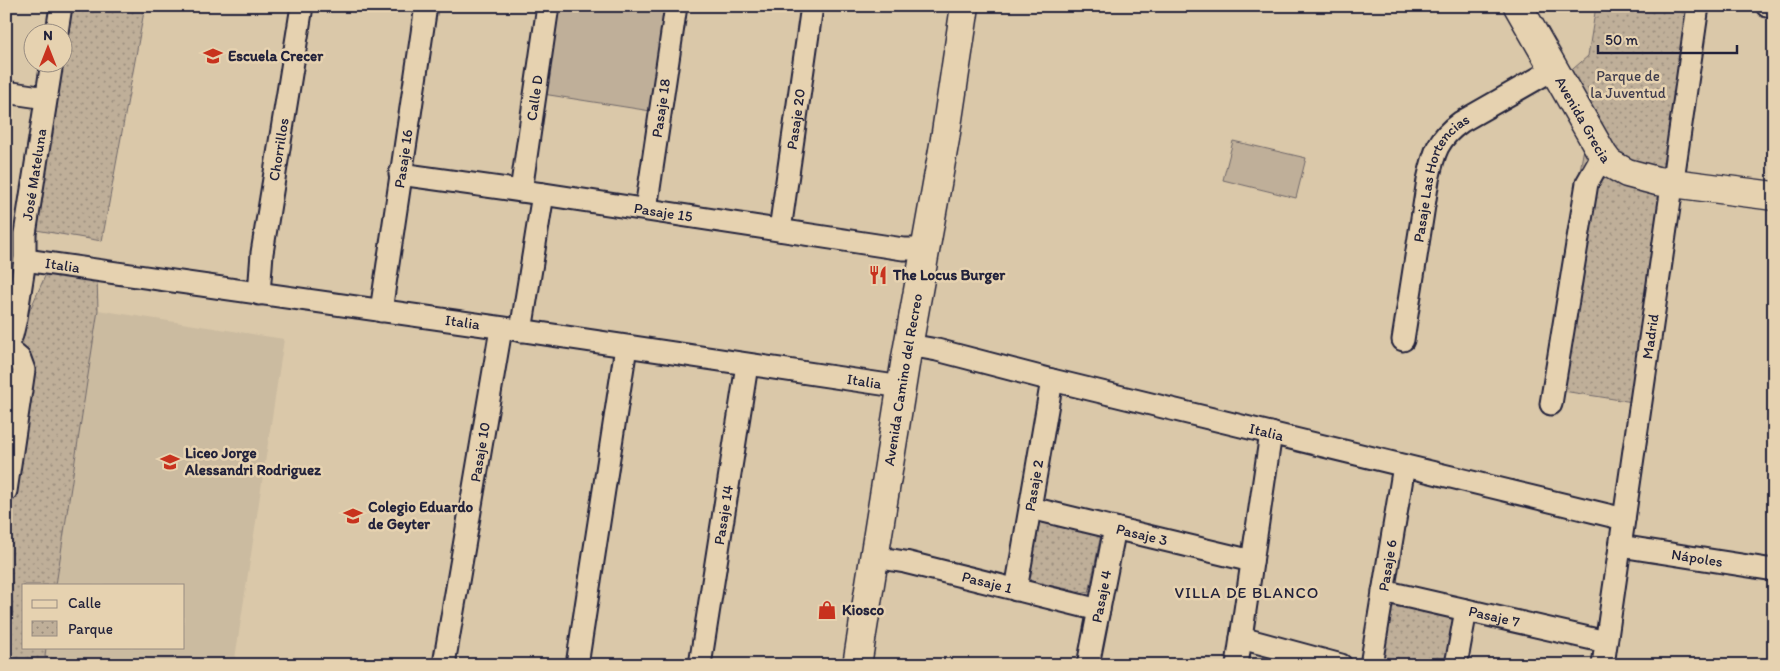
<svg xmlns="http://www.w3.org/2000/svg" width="1780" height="671" font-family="Itim,sans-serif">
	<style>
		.built { fill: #cbbba0 }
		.grass { fill: #bfaf99; stroke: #70686a }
		.park { fill: url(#park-dots); stroke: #70686a }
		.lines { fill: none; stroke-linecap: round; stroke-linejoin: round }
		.street-casing { stroke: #22223b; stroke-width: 25 }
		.secondary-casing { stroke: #22223b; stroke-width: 31 }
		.street { stroke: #e6d2b0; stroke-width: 21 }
		.secondary { stroke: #e6d2b0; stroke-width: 28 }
		.labels { text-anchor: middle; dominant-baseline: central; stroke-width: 5; stroke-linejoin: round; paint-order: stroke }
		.poi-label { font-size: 15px; font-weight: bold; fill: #22223b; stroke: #e6d2b0; text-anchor: start }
		.park-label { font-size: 15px; fill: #413e4e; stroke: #e6d2b0 }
		.street-label { font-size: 15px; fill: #22223b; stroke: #e6d2b0 }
		.neighbourhood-label { font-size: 16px; letter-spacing: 1px; fill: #22223b; stroke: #e6d2b0 }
	</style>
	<defs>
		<pattern id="park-dots" width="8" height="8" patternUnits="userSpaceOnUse" patternTransform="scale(1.25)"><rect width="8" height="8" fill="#bfaf99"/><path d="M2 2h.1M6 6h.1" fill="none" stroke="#9b8e7e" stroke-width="1.8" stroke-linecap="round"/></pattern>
	</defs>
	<rect width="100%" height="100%" fill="#dac8a9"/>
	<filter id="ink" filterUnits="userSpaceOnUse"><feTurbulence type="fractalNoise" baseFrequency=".02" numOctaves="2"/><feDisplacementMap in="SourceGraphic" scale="10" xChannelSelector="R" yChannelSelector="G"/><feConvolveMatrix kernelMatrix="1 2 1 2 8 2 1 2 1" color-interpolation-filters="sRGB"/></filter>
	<g filter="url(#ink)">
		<!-- built -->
		<path class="built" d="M98 310 284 339 234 665H94L44 657 46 647H184V585H56Z"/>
		<!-- grass -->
		<path class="grass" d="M558 6H674L657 112 543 94Z
			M1233 141 1306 158 1296 198 1223 180Z"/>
		<!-- park -->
		<path class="park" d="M71 6H145L102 241 36 230Z
			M1596 6H1689L1633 402 1544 388 1589 117 1566 75 1588 56Z
			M46 274 97 277 98 310 56 585H24V647H46L45 657 67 661 66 665H6V461L20 359V332Z
			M1038 522 1101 534 1089 593 1026 581Z
			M1389 597 1458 612 1447 665H1375Z"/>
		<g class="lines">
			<!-- street casing -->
			<g class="street-casing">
				<g id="street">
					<path d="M1767 6 1774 7"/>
					<path d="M57 32 61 6"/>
					<path d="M6 92 46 98"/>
					<path id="s1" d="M400 174 543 194 903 249H926"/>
					<path id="s2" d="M521 191 548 6"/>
					<path id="s3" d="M646 209 676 6"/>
					<path id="s4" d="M780 230 812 6"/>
					<path id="s5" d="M25 260 532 332 902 387"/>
					<path id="s6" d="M259 294 262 253 302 6"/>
					<path id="s7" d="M381 311 426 6"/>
					<path d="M521 331 543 194"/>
					<path id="s8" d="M1403 340 1428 180C1434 153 1437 139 1461 122L1554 69"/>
					<path id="s9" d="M6 345 12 335 16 318 25 260V234L52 62"/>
					<path id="s10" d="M909 345 937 350 1052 380 1624 519"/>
					<path d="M6 347 20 359 24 370 6 491"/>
					<path d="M1551 404 1587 183 1603 155"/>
					<path id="s11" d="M1031 508 1252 561"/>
					<path id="s12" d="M1620 546 1774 570"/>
					<path id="s13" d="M874 557 905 562 1099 610"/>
					<path id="s14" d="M1016 590 1052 380"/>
					<path id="s15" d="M1383 591 1606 642"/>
					<path d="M1241 638 1341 665"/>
					<path id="s16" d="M446 665 445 658 501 329"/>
					<path d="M577 665 626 347"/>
					<path id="s17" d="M700 665 747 365"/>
					<path id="s18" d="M1088 665 1115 528"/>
					<path d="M1237 665 1271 433"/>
					<path id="s19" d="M1371 665 1404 466"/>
					<path d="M1456 665 1466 610"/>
					<path id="s20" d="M1603 665 1698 6"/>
				</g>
			</g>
			<!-- secondary casing -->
			<g class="secondary-casing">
				<g id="secondary">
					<path id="s21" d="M1518 6 1603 155 1609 163 1627 173 1657 181 1774 196"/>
					<path id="s22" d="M857 665 906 358 945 139 965 6"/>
				</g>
			</g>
			<!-- street -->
			<use href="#street" class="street"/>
			<!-- secondary -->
			<use href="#secondary" class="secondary"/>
		</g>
	</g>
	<!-- icons -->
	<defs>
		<g id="school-bare" transform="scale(1.5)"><path d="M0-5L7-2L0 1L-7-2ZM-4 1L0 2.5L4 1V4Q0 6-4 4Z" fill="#c8321e" stroke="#e6d2b0" stroke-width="2.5" paint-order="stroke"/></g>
		<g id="restaurant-bare" transform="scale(1.5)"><path d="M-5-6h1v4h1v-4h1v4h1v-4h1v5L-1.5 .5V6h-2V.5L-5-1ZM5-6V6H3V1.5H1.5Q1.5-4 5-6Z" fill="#c8321e" stroke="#e6d2b0" stroke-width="2.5" paint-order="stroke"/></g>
		<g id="shop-bare" transform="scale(1.5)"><path d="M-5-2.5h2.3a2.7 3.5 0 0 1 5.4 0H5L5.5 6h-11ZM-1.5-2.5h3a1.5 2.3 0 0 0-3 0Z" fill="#c8321e" stroke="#e6d2b0" stroke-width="2.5" paint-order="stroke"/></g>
	</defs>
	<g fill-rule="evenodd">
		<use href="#school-bare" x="213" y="56"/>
		<use href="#restaurant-bare" x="878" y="275"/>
		<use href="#school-bare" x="170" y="462"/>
		<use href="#school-bare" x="353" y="516"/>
		<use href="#shop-bare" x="827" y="610"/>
	</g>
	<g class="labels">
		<!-- poi labels -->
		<g class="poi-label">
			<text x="228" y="56">Escuela Crecer</text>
			<text x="893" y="275">The Locus Burger</text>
			<text x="185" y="453">Liceo Jorge<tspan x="185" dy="17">Alessandri Rodriguez</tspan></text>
			<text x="368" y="507">Colegio Eduardo<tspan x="368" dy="17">de Geyter</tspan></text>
			<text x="842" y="610">Kiosco</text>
		</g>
		<!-- park labels -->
		<g class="park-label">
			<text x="1628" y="76">Parque de<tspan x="1628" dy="17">la Juventud</tspan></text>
		</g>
		<!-- street labels -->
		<g class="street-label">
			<text stroke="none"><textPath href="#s2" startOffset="94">Calle D</textPath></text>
			<text stroke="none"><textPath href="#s3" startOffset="102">Pasaje 18</textPath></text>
			<text stroke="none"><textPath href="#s4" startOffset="112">Pasaje 20</textPath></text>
			<text stroke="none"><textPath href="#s21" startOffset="131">Avenida Grecia</textPath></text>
			<text stroke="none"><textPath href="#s6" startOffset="146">Chorrillos</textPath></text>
			<text stroke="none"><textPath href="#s7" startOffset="154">Pasaje 16</textPath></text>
			<text stroke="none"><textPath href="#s9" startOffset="174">José Mateluna</textPath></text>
			<text stroke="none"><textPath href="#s8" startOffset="169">Pasaje Las Hortencias</textPath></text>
			<text stroke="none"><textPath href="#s1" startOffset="266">Pasaje 15</textPath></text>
			<text stroke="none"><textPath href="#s5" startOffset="38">Italia</textPath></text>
			<text stroke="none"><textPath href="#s5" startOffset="442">Italia</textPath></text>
			<text stroke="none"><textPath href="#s20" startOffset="332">Madrid</textPath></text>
			<text stroke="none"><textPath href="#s22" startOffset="289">Avenida Camino del Recreo</textPath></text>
			<text stroke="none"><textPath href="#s5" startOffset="848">Italia</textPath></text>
			<text stroke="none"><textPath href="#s10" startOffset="368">Italia</textPath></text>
			<text stroke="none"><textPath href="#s16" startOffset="216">Pasaje 10</textPath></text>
			<text stroke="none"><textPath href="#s14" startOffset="106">Pasaje 2</textPath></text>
			<text stroke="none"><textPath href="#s17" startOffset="152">Pasaje 14</textPath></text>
			<text stroke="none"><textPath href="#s11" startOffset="114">Pasaje 3</textPath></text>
			<text stroke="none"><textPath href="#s12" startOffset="78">Nápoles</textPath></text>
			<text stroke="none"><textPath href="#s19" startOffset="101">Pasaje 6</textPath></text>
			<text stroke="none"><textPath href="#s13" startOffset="116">Pasaje 1</textPath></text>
			<text stroke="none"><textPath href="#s18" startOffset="70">Pasaje 4</textPath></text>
			<text stroke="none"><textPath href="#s15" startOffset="114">Pasaje 7</textPath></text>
		</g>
		<!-- neighbourhood labels -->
		<g class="neighbourhood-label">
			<text x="1247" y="592">VILLA DE BLANCO</text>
		</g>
	</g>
	<!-- margin -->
	<rect width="1780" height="671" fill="none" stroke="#e6d2b0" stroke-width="25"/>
	<rect x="12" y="12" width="1755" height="646" fill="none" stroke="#22223b" stroke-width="2" filter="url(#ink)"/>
	<!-- legend -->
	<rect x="22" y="584" width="162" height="65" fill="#e6d2b0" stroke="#988c81"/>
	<rect x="32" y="600" width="25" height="8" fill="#e6d2b0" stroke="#988c81"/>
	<text x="68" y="608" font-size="15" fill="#22223b">Calle</text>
	<rect x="32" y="621" width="25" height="15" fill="url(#park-dots)" stroke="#988c81"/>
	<text x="68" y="634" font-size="15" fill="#22223b">Parque</text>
	<!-- north arrow -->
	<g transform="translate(48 48)"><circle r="24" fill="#e6d2b0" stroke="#988c81"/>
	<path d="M0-4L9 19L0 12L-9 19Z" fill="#c8321e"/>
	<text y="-8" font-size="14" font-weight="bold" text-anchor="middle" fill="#22223b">N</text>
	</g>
	<!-- scale -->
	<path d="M1598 45v8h139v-8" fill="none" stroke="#22223b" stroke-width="2.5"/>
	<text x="1605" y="45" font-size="15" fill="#22223b" stroke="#e6d2b0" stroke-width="4" paint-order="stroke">50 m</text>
</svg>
